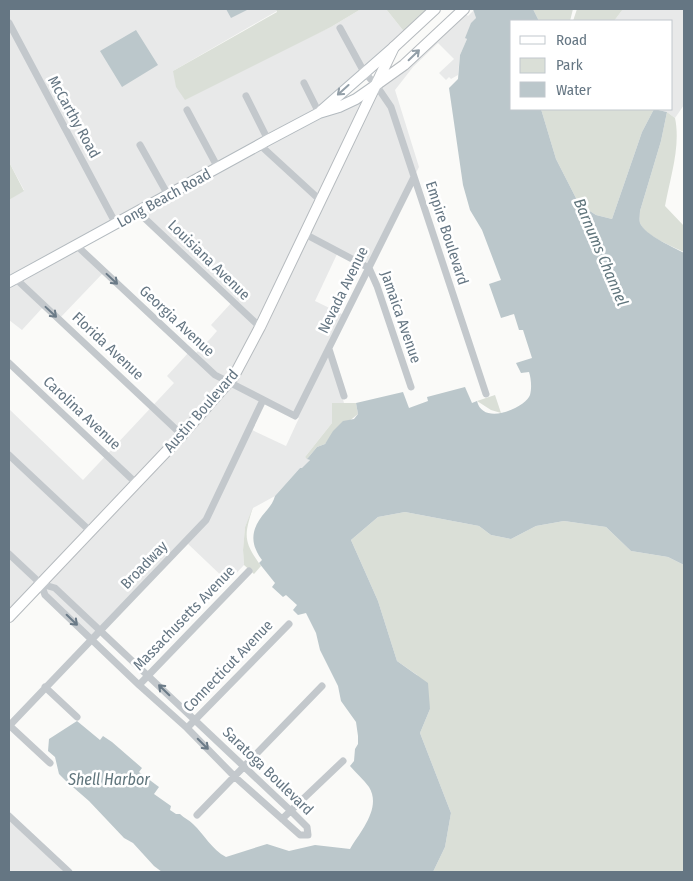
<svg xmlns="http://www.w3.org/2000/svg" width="693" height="881" font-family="'Fira Sans Condensed',sans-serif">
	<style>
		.built { fill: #e8e9e9; fill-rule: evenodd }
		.green { fill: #dadfd7 }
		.water { fill: #bbc7cb }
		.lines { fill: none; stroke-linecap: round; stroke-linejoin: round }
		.secondary-casing { stroke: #b3babf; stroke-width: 12 }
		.primary-casing { stroke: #b5babe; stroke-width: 12 }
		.street { stroke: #c3c8cc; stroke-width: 7 }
		.secondary { stroke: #fff; stroke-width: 10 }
		.primary { stroke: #fff; stroke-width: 10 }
		.oneway { stroke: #939fa8 }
		.oneway2 { stroke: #6a7a87 }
		.labels { text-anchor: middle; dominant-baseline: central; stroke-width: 5; stroke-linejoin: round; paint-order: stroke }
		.street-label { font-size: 15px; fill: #657683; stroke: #fff }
		.water-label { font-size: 16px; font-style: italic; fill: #60757c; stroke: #fff }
	</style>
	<rect width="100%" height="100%" fill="#fafaf8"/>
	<!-- built -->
	<path class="built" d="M9 9H276L277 11 173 71 296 43 331 27 361 9H386L406 34 320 113 358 97 465 13 468 16 474 10 476 18 466 38 467 39 460 55 458 75 451 79 449 77 446 80 439 73 454 59 438 43 413 67 395 90 419 167 368 267 338 252 315 301 346 316 329 351 344 403H333L332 423 305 457 310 460 302 469 300 468 275 496 253 508 245 527 243 550 244 565 228 582 186 542 91 640 41 592 9 624V409L83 480 174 383 167 376 189 352 193 356 210 339 217 331 211 325 233 301 139 211 79 245 104 272 59 319 45 305 22 330 9 320V200L24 190 9 162ZM264 401 299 418 286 446 250 429Z
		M623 9H684V105L675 118 667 112 655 109H672V21H614Z
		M9 820 64 872H9Z"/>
	<!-- green -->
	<path class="green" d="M276 9H361L331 27 185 100 176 87 173 71 277 12Z
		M386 9H434L406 34Z
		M533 9H573L570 21H539Z
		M577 9H623L614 21H573Z
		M541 109H654L642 132 612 219 596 215 579 204 556 159Z
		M667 112 675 118C681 146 670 178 665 206L684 226V252C673 247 644 235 640 223 639 219 640 215 640 211L661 141Z
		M9 162 24 191 9 200Z
		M495 395 501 413 491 410 477 401Z
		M332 403H356L358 414 332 435 325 444 317 447 307 459 305 457 332 423Z
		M253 507C244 536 243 541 261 566L254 574 244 565 243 550 245 527Z
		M405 512 479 526 491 535 511 539 536 526 564 521 606 527 631 551 668 557 684 565V872H433L445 847 451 813 420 733 430 709 417 675 397 661 378 601 351 540 378 517Z"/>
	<!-- water -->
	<path class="water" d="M226 9H249L231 18Z
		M473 9H533L539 21H512V109H541L556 159 579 204 596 215 612 219 642 132 654 109 667 112 661 141 640 211C640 215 639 219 640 223 645 235 673 247 684 253V565L668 557 631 551 606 527 564 521 536 526 511 539 491 535 479 526 405 512 378 517 351 540 378 601 397 661 428 683 430 709 420 733 451 813 445 847 433 872H162L154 866 133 843 124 838 89 801 66 781 59 774 55 757 48 751 49 739 77 721 100 740 103 736 112 742 142 768 139 772 159 787 154 794 171 806 170 810 176 814H180C184 818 189 820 193 824 204 834 212 850 226 857L267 844 289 851 315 845 350 849C360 832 382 808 369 787 364 780 356 773 350 766L354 761 355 749 358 744V736L356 722 341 701 338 686 320 650 316 633 306 613 298 615 293 610 297 605 286 595 283 597 272 587 275 583 259 563 262 560C251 545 250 532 262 516 267 510 273 504 275 496L300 468H302L310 460 307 459 317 447 325 444 333 431 343 421 354 419 358 414 356 403 403 392 409 408 428 401 427 397 465 387 472 403 477 401C483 427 526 407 530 395 532 388 531 378 529 372L521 373 516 363 532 358 523 330H519L514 314 501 318 489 284 501 280 482 230 470 210 463 185 449 88 458 79 460 55 467 39 465 38 471 23 476 18Z
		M136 30 158 65 122 87 100 51Z"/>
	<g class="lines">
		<!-- secondary casing -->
		<g class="secondary-casing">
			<path id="secondary" d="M321 111 394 47
				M9 282 268 140 319 113 339 107 356 99 376 85"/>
		</g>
		<!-- primary casing -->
		<g class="primary-casing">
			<path id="primary" d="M376 85 404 65 464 9
				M9 617 182 435 234 376 260 327 394 47 435 9"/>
		</g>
		<!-- street -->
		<path class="street" d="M9 23 116 224
			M340 28 364 72 376 85 391 107 486 394
			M304 83 319 113
			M246 96 268 140
			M187 110 218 168
			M140 145 168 195
			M260 145 321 201
			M138 212 260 327
			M305 234 369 268 377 286 411 387
			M76 245 215 375 295 416 414 177
			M15 278 182 435
			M329 349 344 396
			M9 363 136 483
			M9 455 90 531
			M9 554 41 584 45 595 139 685 187 728 235 777 300 835H308L307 827 291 811 55 588 41 584
			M139 685 249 571
			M45 687 77 717
			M9 725 50 763
			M9 726 206 520 263 400
			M187 728 289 624
			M197 815 322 686
			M9 816 69 872
			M282 819 343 761"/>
		<!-- secondary -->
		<use href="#secondary" class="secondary"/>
		<!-- primary -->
		<use href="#primary" class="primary"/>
	</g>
	<!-- one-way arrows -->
	<defs><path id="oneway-shaft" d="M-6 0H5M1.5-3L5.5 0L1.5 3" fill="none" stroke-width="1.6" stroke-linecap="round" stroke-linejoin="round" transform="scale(1.25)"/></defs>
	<g class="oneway">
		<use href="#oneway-shaft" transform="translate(414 55) rotate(-44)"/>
		<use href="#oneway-shaft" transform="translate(343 90) rotate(138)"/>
	</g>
	<g class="oneway2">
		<use href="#oneway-shaft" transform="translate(112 279) rotate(43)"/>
		<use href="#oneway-shaft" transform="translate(51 312) rotate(43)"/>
		<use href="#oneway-shaft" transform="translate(72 620) rotate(44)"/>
		<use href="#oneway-shaft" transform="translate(164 690) rotate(-136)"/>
		<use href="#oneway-shaft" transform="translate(203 744) rotate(45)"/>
	</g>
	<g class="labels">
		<!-- street labels -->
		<g class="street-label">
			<text transform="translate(74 117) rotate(61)">McCarthy Road</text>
			<text transform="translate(164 198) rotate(-29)">Long Beach Road</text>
			<text transform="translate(447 233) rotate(72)">Empire Boulevard</text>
			<text transform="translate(209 260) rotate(44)">Louisiana Avenue</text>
			<text transform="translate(343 290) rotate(-64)">Nevada Avenue</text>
			<text transform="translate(401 317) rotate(71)">Jamaica Avenue</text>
			<text transform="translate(177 321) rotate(43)">Georgia Avenue</text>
			<text transform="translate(108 346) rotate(43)">Florida Avenue</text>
			<text transform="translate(201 411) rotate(-49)">Austin Boulevard</text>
			<text transform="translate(82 413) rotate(43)">Carolina Avenue</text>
			<text transform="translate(144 565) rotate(-46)">Broadway</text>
			<text transform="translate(184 618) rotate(-46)">Massachusetts Avenue</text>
			<text transform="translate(228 666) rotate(-46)">Connecticut Avenue</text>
			<text transform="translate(268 771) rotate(44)">Saratoga Boulevard</text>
		</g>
		<!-- water labels -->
		<g class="water-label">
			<text transform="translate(601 252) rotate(67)">Barnums Channel</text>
			<text x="109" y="779">Shell Harbor</text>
		</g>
	</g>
	<!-- border -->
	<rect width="693" height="881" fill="none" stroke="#657683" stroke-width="20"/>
	<!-- legend -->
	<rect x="510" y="20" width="162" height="90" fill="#ffffff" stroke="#c1c8cd"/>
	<rect x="520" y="36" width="25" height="8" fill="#ffffff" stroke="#c1c8cd"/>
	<text x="556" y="45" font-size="15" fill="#657683">Road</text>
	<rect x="520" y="58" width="25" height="15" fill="#dadfd7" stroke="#c1c8cd"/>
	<text x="556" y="70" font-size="15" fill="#657683">Park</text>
	<rect x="520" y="82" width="25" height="15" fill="#bbc7cb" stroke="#c1c8cd"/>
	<text x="556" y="95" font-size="15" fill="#657683">Water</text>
</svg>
